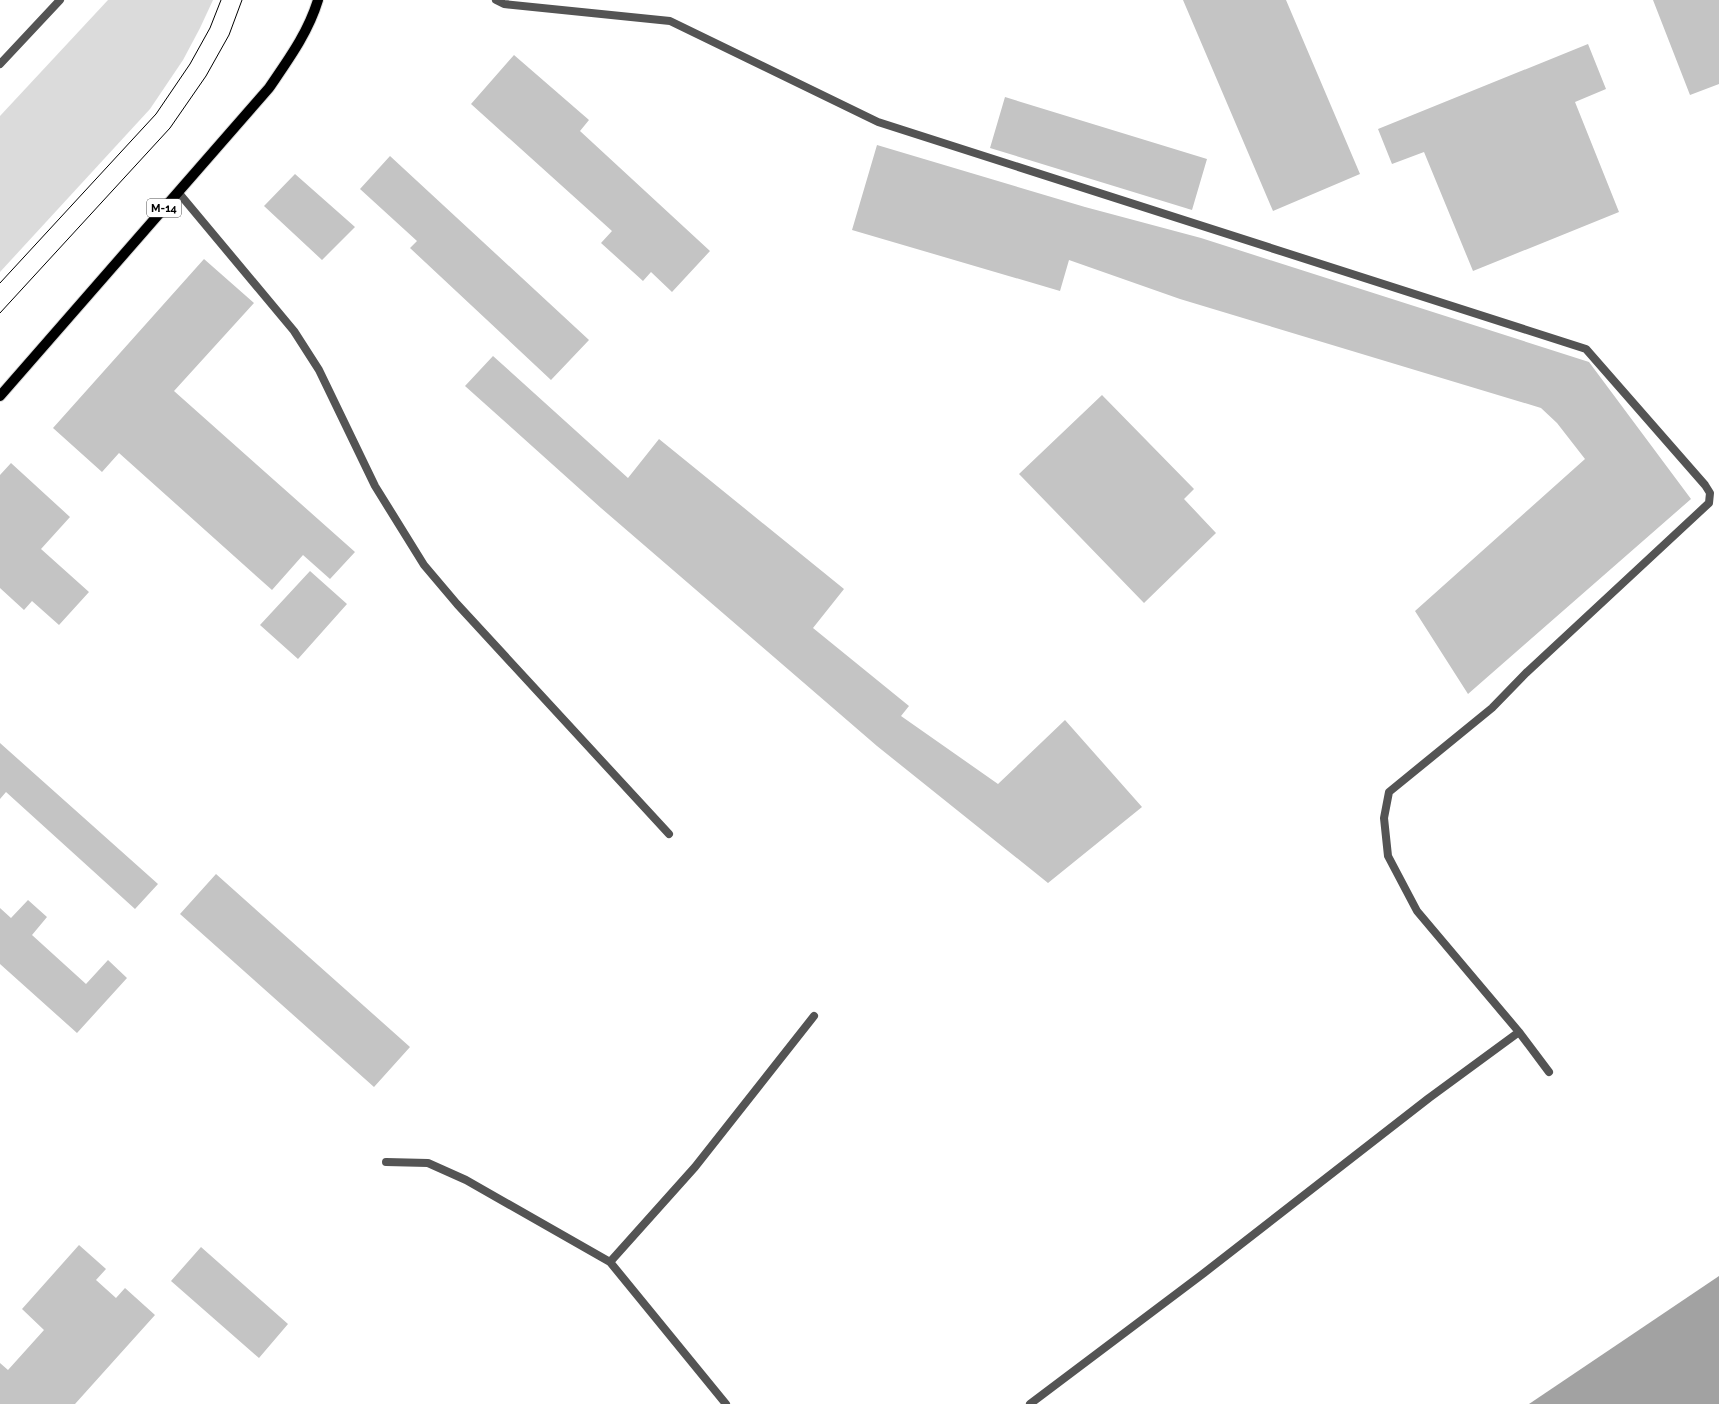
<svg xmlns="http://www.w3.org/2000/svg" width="1719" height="1404" font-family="Raleway,sans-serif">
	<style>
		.green { fill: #dbdbdb }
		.water { fill: #a2a2a2 }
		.building { fill: #c4c4c4 }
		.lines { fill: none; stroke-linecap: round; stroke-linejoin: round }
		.primary-casing { stroke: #dbdbdb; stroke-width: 12 }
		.service { stroke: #545454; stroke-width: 8 }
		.primary { stroke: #000; stroke-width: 10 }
		.tram { stroke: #000; stroke-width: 1 }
		.labels { text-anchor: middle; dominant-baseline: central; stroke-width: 3.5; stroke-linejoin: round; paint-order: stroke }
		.shield { fill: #fff; stroke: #4c4c4c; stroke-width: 1 }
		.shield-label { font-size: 11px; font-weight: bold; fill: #000 }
	</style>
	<rect width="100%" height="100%" fill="#fff"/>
	<!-- green -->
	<path class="green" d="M108 0H213L200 28 183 60 150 109 0 272V116Z"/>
	<!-- water -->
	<path class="water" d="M1719 1276V1404H1529Z"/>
	<!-- building -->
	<path class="building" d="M1183 0H1286L1360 174 1273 211Z
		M1653 0H1719V84L1690 95Z
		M1588 44 1606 89 1575 102 1619 212 1473 271 1424 152 1392 164 1378 129Z
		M514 55 589 120 580 131 710 251 672 292 651 272 643 281 601 243 612 231 471 104Z
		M1005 97 1207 159 1192 210 990 148Z
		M877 145 1085 207 1201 238 1589 362 1691 499 1468 694 1415 611 1585 459 1557 423 1541 408 1180 299 1069 260 1060 291 852 230Z
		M390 156 589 340 551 380 410 248 417 241 360 189Z
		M295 174 355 227 322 260 264 206Z
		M204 259 254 303 174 391 355 552 330 579 303 555 272 590 119 453 102 472 53 428Z
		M493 356 628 478 659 439 844 589 813 628 909 706 901 716 998 784 1065 720 1142 807 1048 883 877 746 601 508 465 386Z
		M1102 395 1194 489 1184 499 1216 533 1144 603 1019 474Z
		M11 463 70 517 41 549 89 592 59 625 32 601 24 610 0 588V475Z
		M310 571 347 604 298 659 260 625Z
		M0 743 158 884 135 909 6 792 0 799Z
		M216 874 410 1047 374 1087 180 914Z
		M28 900 47 917 32 935 86 984 108 960 127 978 77 1033 0 964V908L11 918Z
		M79 1245 106 1269 96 1280 116 1298 125 1288 155 1315 75 1404H0V1363L8 1370 44 1330 22 1309Z
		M201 1247 288 1324 259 1358 171 1281Z"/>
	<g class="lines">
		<!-- primary casing -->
		<g class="primary-casing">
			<path id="primary" d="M0 396 269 88C288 60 308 33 318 0"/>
		</g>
		<!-- service -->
		<path class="service" d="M496 0 504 4 670 21 878 122 1586 349 1705 485 1710 493 1709 503 1526 673 1492 708 1389 792 1384 818 1388 856 1417 911 1519 1032 1549 1072
			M0 64 60 0
			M178 192 294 331 319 370 375 486 424 565 457 604 669 834
			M386 1162 428 1163 466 1180 610 1262 726 1404
			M610 1262 695 1167 814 1016
			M1030 1404 1204 1273 1429 1098 1519 1032"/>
		<!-- primary -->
		<use href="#primary" class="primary"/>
		<!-- tram -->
		<path class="tram" d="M0 283 156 114 190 64 210 28 221 0
			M0 313 170 128 206 76 229 35 242 0"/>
	</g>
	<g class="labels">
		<!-- shield labels -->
		<rect class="shield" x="147" y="199" width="34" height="18" rx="3"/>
		<g class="shield-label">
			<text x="164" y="208">М-14</text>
		</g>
	</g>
</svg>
